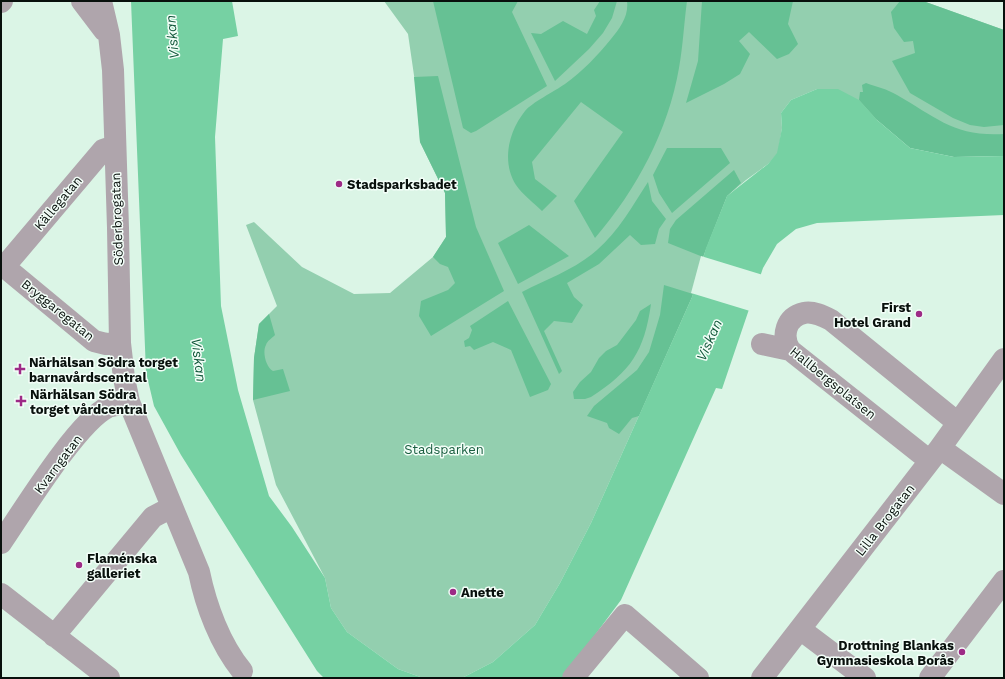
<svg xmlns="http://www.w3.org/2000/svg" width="1005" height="679" font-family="'Work Sans',sans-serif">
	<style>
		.green { fill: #93cfaf }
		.forest { fill: #66c194 }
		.water { fill: #76d1a3 }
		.pier { fill: #dbf5e6 }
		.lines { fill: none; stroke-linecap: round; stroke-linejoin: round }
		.minor { stroke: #afa5ac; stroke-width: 22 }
		.poi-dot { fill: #9d2a86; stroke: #f3fef8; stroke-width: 1.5 }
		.labels { text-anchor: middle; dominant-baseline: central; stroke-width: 3; stroke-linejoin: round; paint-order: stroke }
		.poi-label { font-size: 13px; font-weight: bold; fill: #08100c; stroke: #f3fef8; text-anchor: start }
		.street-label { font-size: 13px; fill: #08100c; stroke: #f3fef8 }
		.park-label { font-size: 13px; fill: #195e40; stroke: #f3fef8 }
		.water-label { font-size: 14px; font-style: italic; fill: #13593c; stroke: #f3fef8 }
	</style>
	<rect width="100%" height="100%" fill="#dbf5e6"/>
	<!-- green -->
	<path class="green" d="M384 1H923L1004 30V156L877 120 817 89 791 100 781 113 782 128 778 153 768 164 746 180 727 196 706 248 692 297 591 523 560 583 535 625 493 662 462 678H423L398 669 347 632 331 608 325 578 276 485 253 400 254 358 259 324 277 306 246 225 254 222 302 267 354 294 390 293 433 257 446 237 445 193 420 142 417 96 408 34Z"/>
	<!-- forest -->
	<path class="forest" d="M433 1H518L512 12 547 86 476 131 471 133 463 128Z
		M600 1H617L612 18 603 33 589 49 555 81 531 33 541 34 563 21 587 34 596 16 594 10Z
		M627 1H687C684 23 683 46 679 68 668 131 637 189 595 238L574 201 623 132 581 102 532 162 535 179 557 196 542 211C534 203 523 195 516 185 501 161 509 131 525 111 531 103 555 91 565 84 583 71 598 55 611 39 620 28 629 16 627 1Z
		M702 1H793L788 24 798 44 789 54 777 59 749 32 739 41 750 54 740 74 724 84 686 103 698 61Z
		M900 1H923L1004 30V125L984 127 970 125 953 118 910 93 892 61 915 53 913 41 904 42 894 28 891 12Z
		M438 76 476 227 504 291 431 336 419 316 421 301 448 290 455 283 448 267 440 264 433 257 446 237 445 193 420 142 414 77Z
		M866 83C877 87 887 89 897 95 937 118 955 137 1004 134V156L954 157 910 148 877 120 859 100 860 92H863L862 85Z
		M667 148H721L730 163 672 213 659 193 653 175Z
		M734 170 741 183 727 196 703 257 668 243 670 229 676 220Z
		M648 182 652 201 666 219 659 229 655 244 641 245 630 235 599 264 567 283 574 297 583 305 572 323 554 321 544 331 562 371 559 374 522 292C547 279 576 269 597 250 618 232 633 205 648 182Z
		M529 225 569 256 518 284 498 243Z
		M664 285 693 294 692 297 639 416 632 418 619 434 609 428 607 423 587 416 594 406 637 370 649 352 660 315Z
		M508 301 551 384 548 390 530 397 511 350 493 342 474 350 470 346 465 347 464 341 469 338 472 330 470 326Z
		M651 304C644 352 631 371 591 397L585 399H574L573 392 580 382 591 372 599 358 606 351 617 345 636 320 640 311Z
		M269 314 275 335C272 338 267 341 266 345 262 352 266 367 273 371L283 369 290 391 253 400 254 358 259 324Z"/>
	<!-- water -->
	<path class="water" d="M131 1H232L238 36 223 39 215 137 221 306 238 390 269 496 292 527 325 578 331 608 347 632 398 669 423 678H324L317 671 181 455 154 406 146 372Z
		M817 89H838L859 100 877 120 910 148 954 157 1004 156V215L817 223 796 229 777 244 763 268 722 389 716 388 621 600 563 678H457H462L493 662 535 625 560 583 591 523 692 297 706 248 727 196 768 164 777 153 782 128 781 113 791 100Z"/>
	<!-- pier -->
	<path class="pier" d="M701 256 763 275 750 311 691 293Z"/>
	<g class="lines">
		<!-- minor -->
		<path class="minor" d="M82 1 104 30
			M101 1 109 35 113 70 118 228 120 343 124 378 129 402 199 572C206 606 220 644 242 671
			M1 2 2 1
			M1 264 94 341 106 344 120 343
			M4 267 103 150 115 146
			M762 344 790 350
			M940 448 1004 494
			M930 461 790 350C781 336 786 317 804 313 813 311 823 316 831 320L958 423
			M1 543C23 511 77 422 108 407 115 405 122 404 129 402
			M1 594 109 678
			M800 629 865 678
			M54 636 153 517 172 507
			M573 678 625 615 698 678
			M762 678 940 448 1004 359
			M930 678 1004 581"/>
	</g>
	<!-- markers -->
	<g class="poi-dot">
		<circle cx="339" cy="184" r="4"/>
		<circle cx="919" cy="314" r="4"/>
		<path d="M18 363h4v4h4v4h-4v4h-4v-4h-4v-4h4z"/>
		<path d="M19 395h4v4h4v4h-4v4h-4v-4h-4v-4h4z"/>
		<circle cx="79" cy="565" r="4"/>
		<circle cx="453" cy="592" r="4"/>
		<circle cx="962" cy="652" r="4"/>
	</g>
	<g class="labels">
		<!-- poi labels -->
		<g class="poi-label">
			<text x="347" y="184">Stadsparksbadet</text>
			<text x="911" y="307" text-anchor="end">First<tspan x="911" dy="15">Hotel Grand</tspan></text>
			<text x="29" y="362">Närhälsan Södra torget<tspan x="29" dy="15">barnavårdscentral</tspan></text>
			<text x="30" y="394">Närhälsan Södra<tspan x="30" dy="15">torget vårdcentral</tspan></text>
			<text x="87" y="558">Flaménska<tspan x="87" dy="15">galleriet</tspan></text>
			<text x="461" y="592">Anette</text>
			<text x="954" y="645" text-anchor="end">Drottning Blankas<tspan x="954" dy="15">Gymnasieskola Borås</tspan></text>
		</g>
		<!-- street labels -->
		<g class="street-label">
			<text transform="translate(58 203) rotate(-50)">Källegatan</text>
			<text transform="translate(117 219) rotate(-92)">Söderbrogatan</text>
			<text transform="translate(58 310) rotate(39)">Bryggaregatan</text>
			<text transform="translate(833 383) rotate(39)">Hallbergsplatsen</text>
			<text transform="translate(58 464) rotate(-53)">Kvarngatan</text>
			<text transform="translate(885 520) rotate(-52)">Lilla Brogatan</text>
		</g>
		<!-- park labels -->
		<g class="park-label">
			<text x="444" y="449">Stadsparken</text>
		</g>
		<!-- water labels -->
		<g class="water-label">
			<text transform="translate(172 37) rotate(-95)">Viskan</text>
			<text transform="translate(709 340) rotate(-66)">Viskan</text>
			<text transform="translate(199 360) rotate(83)">Viskan</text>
		</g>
	</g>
	<!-- border -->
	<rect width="1005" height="679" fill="none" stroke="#08100c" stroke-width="4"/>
</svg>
